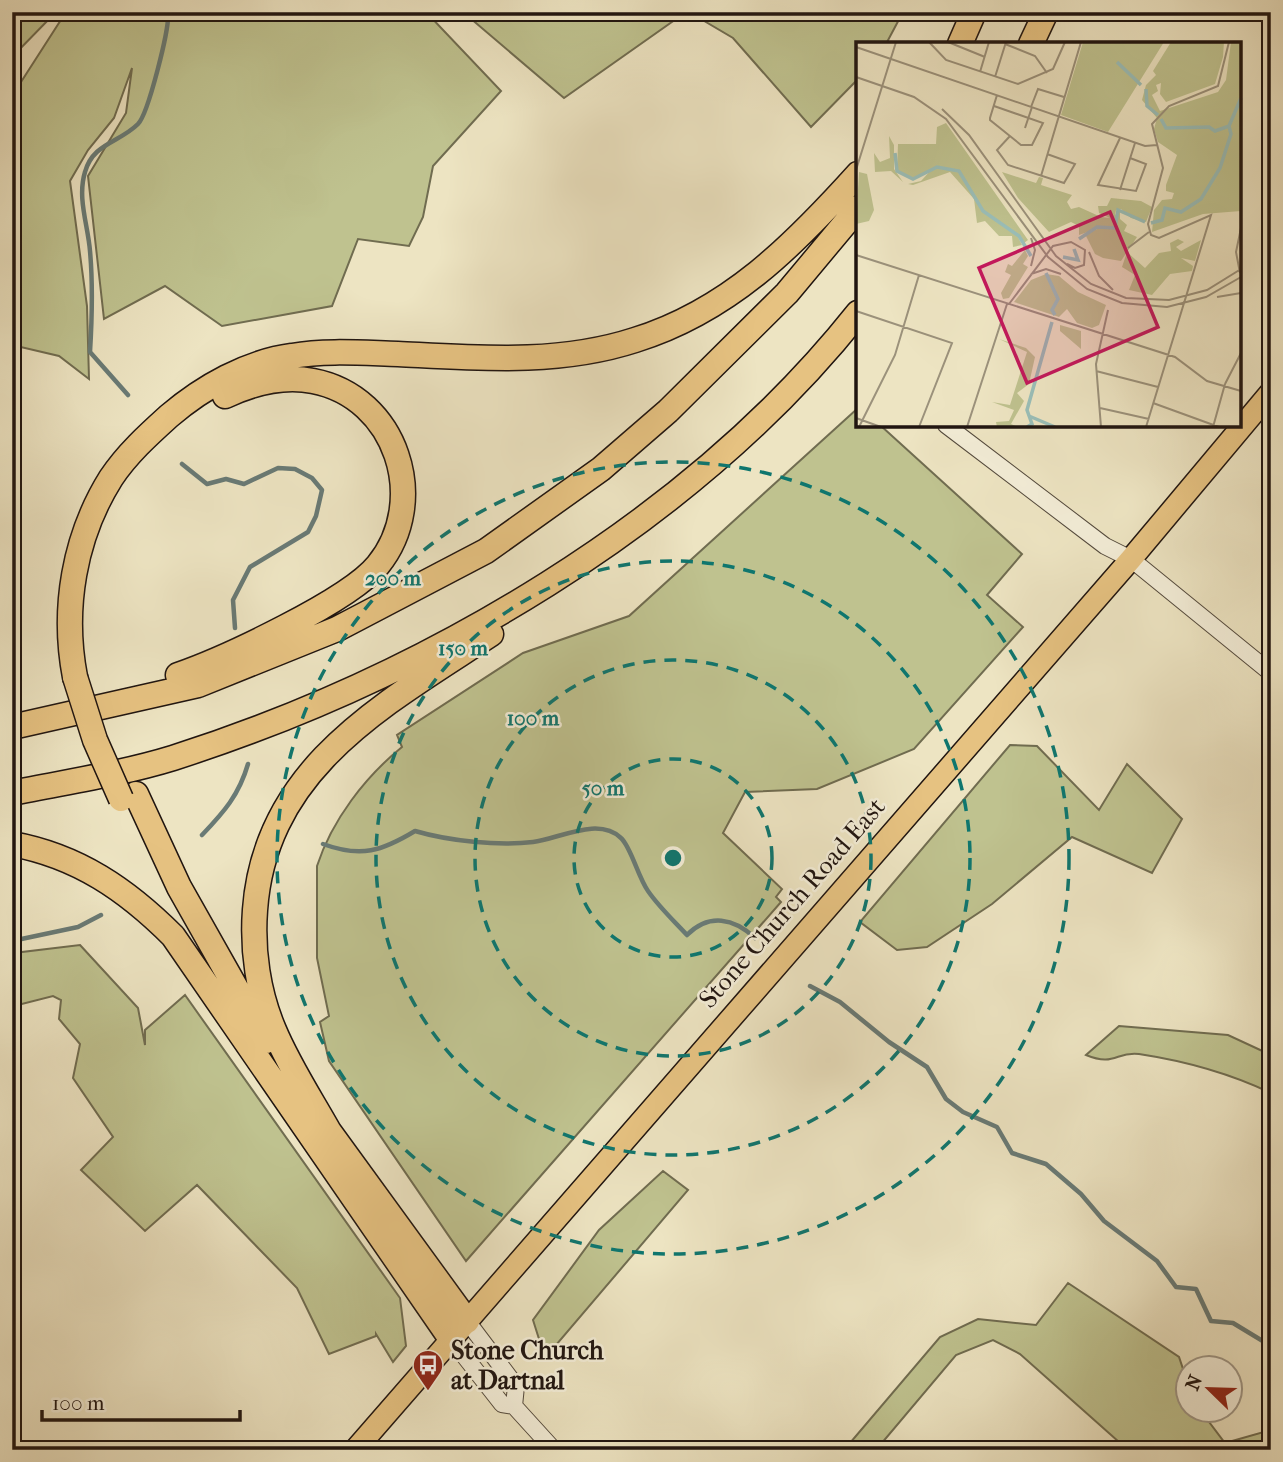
<svg xmlns="http://www.w3.org/2000/svg" width="1283" height="1462" font-family="'IM FELL French Canon',serif">
	<style>
		.green { fill: #bfc28f; stroke: #706c50; stroke-width: 2 }
		.lines { fill: none; stroke-linecap: round; stroke-linejoin: round }
		.stream { stroke: #697a75; stroke-width: 4.5 }
		.minor-casing { stroke: #53493c; stroke-width: 18 }
		.major-casing { stroke: #201510; stroke-width: 24 }
		.highway-casing { stroke: #201510; stroke-width: 27 }
		.minor { stroke: #f3edd7; stroke-width: 16 }
		.major { stroke: #e6c281; stroke-width: 21 }
		.highway { stroke: #e6c281; stroke-width: 24 }
		.highway-bridge-casing { stroke: #201510; stroke-width: 27; stroke-linecap: butt }
		.highway-bridge { stroke: #e6c281; stroke-width: 24 }
		.ring { fill: none; stroke: #0f766e; stroke-width: 3.5; stroke-dasharray: 12 9 }
		.labels { text-anchor: middle; dominant-baseline: central; stroke-width: 5; stroke-linejoin: round; paint-order: stroke }
		.street-label { font-size: 26px; fill: #201510; stroke: #f3edd7 }
		.poi-label { font-size: 26px; font-weight: bold; fill: #201510; stroke: #f3edd7; text-anchor: start }
		.inset-river { fill: none; stroke: #9abeb8; stroke-width: 3.5 }
		.inset-road { fill: none; stroke: #9b917b; stroke-width: 2 }
		.view { fill: #c2185b; fill-opacity: 0.15; stroke: #c2185b; stroke-width: 3.5 }
		.inset-edge { fill: none; stroke: #201510; stroke-width: 3.5 }
		.centre { fill: #0f766e; stroke: #f3edd7; stroke-width: 3.5 }
		.ring-label { font-size: 21px; text-anchor: middle; font-weight: bold; fill: #0f766e; stroke: #f3edd7; stroke-width: 5; stroke-linejoin: round; paint-order: stroke }
	</style>
	<rect width="100%" height="100%" fill="#ede4c2"/>
	<filter id="stains"><feTurbulence type="fractalNoise" baseFrequency=".00286" numOctaves="4"/><feColorMatrix values="0 0 0 0 .2 0 0 0 0 .09 0 0 0 0 .02 0 0 0 .5 -.17"/></filter>
	<radialGradient id="worn" r=".72"><stop offset=".6" stop-color="#630" stop-opacity="0"/><stop offset="1" stop-color="#630" stop-opacity=".3"/></radialGradient>
	<!-- green -->
	<path class="green" d="M12 12H56L12 57Z
		M66 12H426L501 91 433 166 423 217 409 246 358 239 332 306 222 326 165 286 104 319 88 176 126 113 132 68 114 118 88 150 70 181 87 306 89 379 59 356 12 345V96Z
		M463 12H686L564 98Z
		M689 12H903L886 44H858V79L811 127 733 38Z
		M858 408V425H880L1022 554 987 595 1023 627 914 749 817 789 745 792 723 833 782 889 776 897 781 902 466 1261 329 1061 320 1022 329 1016 317 958V866C332 820 365 777 402 747L397 735 523 653 629 616Z
		M1010 745 1037 746 1099 810 1127 764 1182 819 1152 873 1072 837 992 904 927 947 897 950 860 922Z
		M80 945 138 1008 145 1045V1030L185 995 400 1298 406 1346 393 1362 376 1334V1336L329 1354 297 1288 197 1185 145 1231 81 1170 113 1137 73 1078 80 1044 59 1019 61 1000 53 996 14 1006V953Z
		M1119 1026 1228 1035 1271 1055V1093C1229 1073 1185 1061 1139 1054 1116 1051 1115 1067 1086 1055Z
		M663 1171 688 1190 545 1358 533 1320 599 1230Z
		M1068 1283 1179 1357 1188 1384V1410H1200L1225 1443 1267 1431 1271 1434V1450H1128L1020 1354 993 1340 956 1355 876 1450H844L940 1337 978 1319 1036 1325Z"/>
	<g class="lines">
		<!-- stream -->
		<path class="stream" d="M128 395 90 352C92 319 93 284 90 251 88 225 77 198 85 172 93 143 119 143 138 124 148 114 170 28 168 12
			M182 464 207 484 226 479 244 484 278 468 295 469 312 478 322 490 316 516 308 532 250 567 233 600 235 628
			M202 835C224 812 239 795 248 764
			M323 844C361 858 382 851 415 831 449 841 498 846 533 842 559 839 598 816 621 838 631 847 638 877 648 891 659 907 674 921 687 935 709 913 734 918 755 938
			M12 941 78 927 101 915
			M810 986 840 1002 889 1042 927 1067 946 1099 963 1112 997 1127 1012 1153 1046 1164 1081 1194 1104 1221 1157 1261 1176 1287 1196 1289 1211 1321 1233 1323 1271 1346"/>
		<!-- minor casing -->
		<g class="minor-casing">
			<path id="minor" d="M946 425 1105 546 1131 559 1271 673
				M467 1321 516 1386 514 1406
				M451 1339 502 1404 514 1406 554 1450"/>
		</g>
		<!-- major casing -->
		<g class="major-casing">
			<path id="major" d="M355 1450 1131 559 1271 392"/>
		</g>
		<!-- highway casing -->
		<g class="highway-casing">
			<path id="highway" d="M960 44 974 12
				M1031 44 1046 12
				M178 675C224 659 349 601 378 565 430 501 397 397 313 381 283 375 253 383 225 396
				M75 677C62 609 74 537 111 478 127 454 148 435 169 416 203 387 247 362 292 356 326 350 363 353 398 354 478 358 558 365 635 340 729 311 794 245 858 174
				M12 727 198 685 337 629 486 551 601 469 668 411 787 293 858 208
				M12 793C65 782 121 774 173 758 426 677 691 523 858 313
				M136 794 179 887 266 1041
				M12 844C78 856 127 890 173 936L451 1339
				M323 1123 467 1321
				M330 1133C311 1099 289 1066 274 1030 258 993 252 950 255 910 265 767 385 704 491 634"/>
		</g>
		<!-- minor -->
		<use href="#minor" class="minor"/>
		<!-- major -->
		<use href="#major" class="major"/>
		<!-- highway -->
		<use href="#highway" class="highway"/>
		<!-- highway-bridge casing -->
		<g class="highway-bridge-casing">
			<path id="highway-bridge" d="M75 677 95 740 121 799"/>
		</g>
		<!-- highway-bridge -->
		<use href="#highway-bridge" class="highway-bridge"/>
	</g>
	<!-- distance rings -->
	<g class="ring">
		<circle cx="673" cy="858" r="99"/>
		<circle cx="673" cy="858" r="198"/>
		<circle cx="673" cy="858" r="297"/>
		<circle cx="673" cy="858" r="396"/>
	</g>
	<!-- icons -->
	<defs>
		<g id="bus-pin" transform="scale(1.575)"><path d="M0 17L-7.5 6A9.5 9.5 0 1 1 7.5 6Z" fill="#8f2418" stroke="#f3edd7"/><path d="M-5-6H5V4H4V6H2V4H-2V6H-4V4H-5ZM-3.5-4V0h7V-4ZM-3.5 1.2v1.5H-2V1.2ZM2 1.2v1.5H3.5V1.2Z" fill="#fff"/></g>
	</defs>
	<g fill-rule="evenodd">
		<use href="#bus-pin" x="428" y="1365"/>
	</g>
	<g class="labels">
		<!-- street labels -->
		<g class="street-label">
			<text transform="translate(792 903) rotate(-49)">Stone Church Road East</text>
		</g>
		<!-- poi labels -->
		<g class="poi-label">
			<text x="451" y="1350">Stone Church<tspan x="451" dy="30">at Dartnal</tspan></text>
		</g>
	</g>
	<!-- overview -->
	<g transform="translate(856 42)">
		<rect width="385" height="385" fill="#ede4c2"/>
		<path d="M227 0H308L252 90 205 73ZM315 0H368L367 15 359 42 310 60 304 52 305 41 300 43 302 49 296 53 304 69 362 50 370 38 375 0H385V169L347 172 296 190 298 168 306 158 316 157 318 151 310 149V143L321 113 302 100 298 87 301 76 286 58 290 43 300 33 297 29ZM90 81 172 198 168 201 161 193 166 203 157 205 156 194H143L129 179 121 181 118 157 94 130 57 143 52 142 65 139 75 128 57 137 41 129 42 102H80L81 85ZM33 94 38 103V127L47 140 35 129 19 130 18 111 24 120 34 116ZM3 130 11 132 18 168 13 179 0 182ZM146 130 180 141 183 135 187 136 185 143 216 153 211 160 215 167 223 165 245 175 254 176 243 171 242 164H251L255 156 285 159 296 165 290 180 275 176 265 167 260 168 259 173 264 169V177L271 183 268 189 281 195 265 219 247 216 239 212 229 192 246 185 223 193V184L215 180 193 190 162 156ZM322 197 328 200 320 205 325 209 345 198 339 219 325 216 337 224 336 229 314 232 296 253 273 248 279 233 266 225 271 210 289 226 303 211 315 209 314 201ZM169 208 172 214 167 222 172 225 153 256 147 257 145 251 155 233 149 230 152 222 156 224ZM190 232 203 234 222 250 250 263 243 283 236 286 221 281 211 267 203 275 158 260 175 238ZM204 283 225 289V307L204 289ZM143 297 170 306 179 315 173 342 161 351 168 359 155 382 162 385H141L140 380 153 379 158 368 136 360 154 363 171 310Z" fill="#bfc28f"/>
		<path class="inset-river" d="M261 20 285 43M290 47 291 64 302 73M373 84 385 56M39 111 41 129 57 137 81 125 103 129 127 169 163 194 175 214M295 181 306 178 309 166 325 170 345 157 364 126 375 92 373 84 359 89 353 85 310 86 305 77M223 197 241 185 259 186 262 168 289 180M207 215 222 218 218 207M190 231 202 257 196 268 199 273M173 374 199 385M171 385 176 382 171 368 196 280"/>
		<path class="inset-road" d="M73 0 90 18 162 42 197 27 209 0M92 0 129 15M149 2 179 14 191 31M0 5 289 104 301 103M124 30 133 0M0 35 58 55 90 77 192 215 231 247 266 261 311 265 350 255 385 235M139 35 150 0M138 64 187 81 176 103H165L134 78V76L141 53M175 65 182 47 208 55M86 67 113 93 200 214 235 242 270 256 313 258 351 248 385 227M169 86 176 65M154 94 141 108 152 123 208 141 219 122 191 112M264 96 242 143 280 149 290 122 274 116M0 128 40 0M185 134 225 0M264 148 279 101M272 206 293 190M233 210 243 234 257 248M0 213 319 315 351 339 385 349M175 224 179 208 175 196M384 231 380 210 385 186M175 232 190 227 205 232M361 255 385 251M153 262 197 204 215 200 229 208 228 223 219 226 211 222M0 269 96 301 63 385M240 329 302 345M369 342 385 311M297 361 363 385M244 366 293 377M0 376 25 385M3 385 39 313 63 233M111 385 151 262M245 385 240 322 252 268M290 385 355 173 303 196 295 193 292 182 307 126 296 82 313 64 362 44 373 0M357 385 369 342"/>
		<path class="view" d="M254 170 302 285 171 341 123 226Z"/>
		<rect width="385" height="385" class="inset-edge"/>
	</g>
	<circle cx="673" cy="858" r="10" class="centre"/>
	<g class="ring-label">
		<text x="393" y="585">200 m</text>
		<text x="463" y="655">150 m</text>
		<text x="533" y="725">100 m</text>
		<text x="603" y="795">50 m</text>
	</g>
	<!-- margin -->
	<rect width="1283" height="1462" fill="none" stroke="#ede4c2" stroke-width="42"/>
	<rect x="14" y="14" width="1255" height="1434" fill="none" stroke="#201510" stroke-width="3.5"/>
	<rect x="21" y="21" width="1241" height="1420" fill="none" stroke="#201510" stroke-width="2"/>
	<!-- north arrow -->
	<g transform="translate(1209 1389) rotate(293)"><circle r="33" fill="#f3edd7" stroke="#9f9787" stroke-width="2"/>
	<path d="M0-5L12 26L0 18L-12 26Z" fill="#8f2418"/>
	<text y="-10" font-size="19" font-weight="bold" text-anchor="middle" fill="#201510">N</text>
	</g>
	<!-- scale -->
	<path d="M42 1410v10h198v-10" fill="none" stroke="#201510" stroke-width="3.5"/>
	<text x="52" y="1410" font-size="21" fill="#201510" stroke="#f3edd7" stroke-width="5" paint-order="stroke">100 m</text>
	<rect width="100%" height="100%" filter="url(#stains)"/>
	<rect width="100%" height="100%" fill="url(#worn)"/>
</svg>
